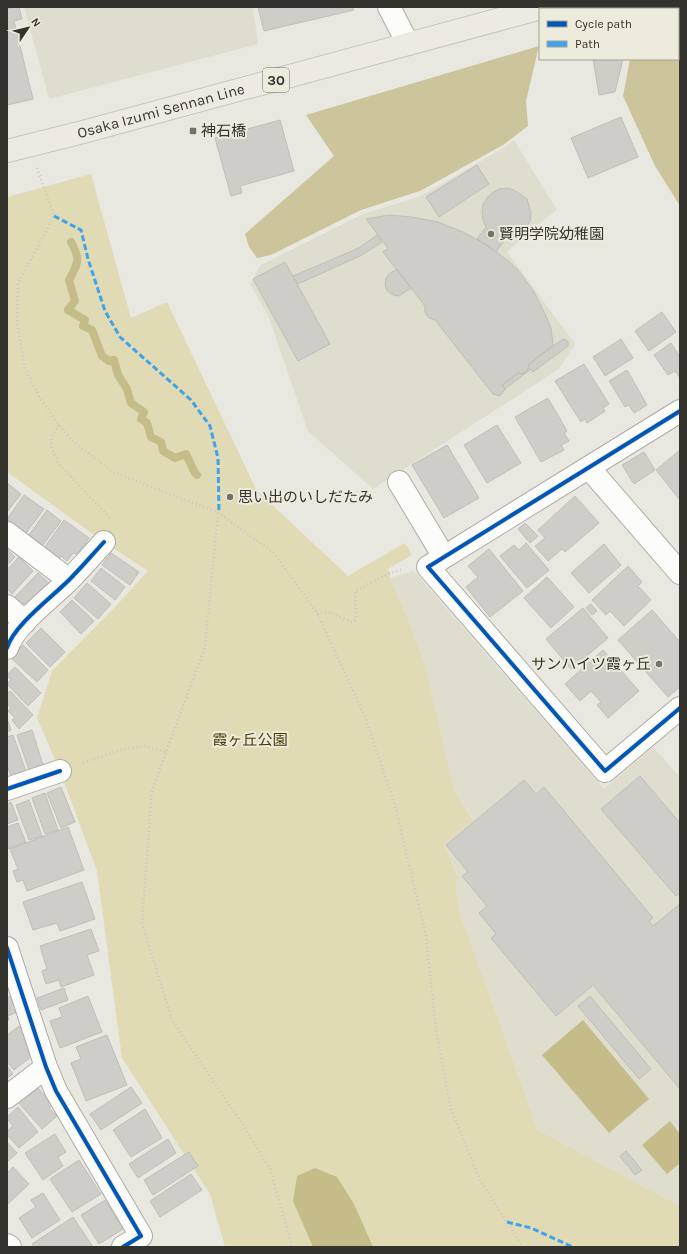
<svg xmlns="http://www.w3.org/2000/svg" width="687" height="1254" font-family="Karla,'Noto Sans JP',sans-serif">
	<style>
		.built { fill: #dfddcd }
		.green { fill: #e0dab5 }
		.forest { fill: #ccc49b }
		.water { fill: #c5bc89 }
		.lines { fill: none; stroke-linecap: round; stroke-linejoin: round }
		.stream { stroke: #c5bc89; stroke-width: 8 }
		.building { fill: #cecdc7; stroke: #bfbeb8 }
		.minor-casing { stroke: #acaba5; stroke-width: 24 }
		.major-casing { stroke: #c6c6c2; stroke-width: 24 }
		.path { stroke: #c8c8c6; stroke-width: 2.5; stroke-dasharray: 1 3; stroke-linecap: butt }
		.minor { stroke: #fcfcfa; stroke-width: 22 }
		.major { stroke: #eceae2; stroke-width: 22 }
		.quiet { stroke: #3ea3eb; stroke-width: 3; stroke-dasharray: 6 3; stroke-linecap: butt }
		.cycleway-casing { stroke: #edebdc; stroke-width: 6 }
		.cycleway { stroke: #0057b8; stroke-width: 4 }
		.poi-dot { fill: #73726b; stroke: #edebdc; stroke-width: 1.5 }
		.labels { text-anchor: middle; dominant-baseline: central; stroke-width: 4; stroke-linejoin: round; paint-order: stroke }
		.shield { fill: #edebdc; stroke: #6b6a61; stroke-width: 1 }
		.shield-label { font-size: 14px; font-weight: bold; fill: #33322c }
		.street-label { font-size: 15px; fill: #33322c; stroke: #edebdc }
		.poi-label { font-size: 15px; fill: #33322c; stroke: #edebdc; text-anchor: start }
		.park-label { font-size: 15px; fill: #443a00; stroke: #edebdc }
	</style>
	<rect width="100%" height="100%" fill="#e9e8e0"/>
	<!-- built -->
	<path class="built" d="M24 7H253L258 44 49 99Z
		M514 140 557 210 531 230 507 252 575 344 559 369 373 489 308 431 268 315 250 284 261 265 363 214 421 196 505 147Z
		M414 571 604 789 653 747 680 777V1206L538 1130 458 908 456 881 458 878 444 844 473 819 454 790 426 668 409 621 390 578Z"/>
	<!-- green -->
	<path class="green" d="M91 174 131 318 167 302 257 491 348 576 405 543 412 555 388 569 390 573V578L409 621 426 668 454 790 473 820 444 844 458 878 456 881 458 908 538 1130 680 1206V1247H225L210 1194 122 1058 97 871 60 771 37 718 52 671 117 605 148 571 104 542 7 472V197Z"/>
	<!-- forest -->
	<path class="forest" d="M678 17H680V206L655 166 623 96 630 59H678Z
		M539 46 526 101 528 126 503 145 420 191 361 210 271 255 257 258 249 247 245 234 334 156 306 115Z"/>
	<!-- water -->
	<path class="water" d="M583 1020 649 1099 609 1133 542 1055Z
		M670 1121 680 1134V1163L667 1174 642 1145Z
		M315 1168 337 1177 354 1204 373 1247H313L293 1201 297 1176Z"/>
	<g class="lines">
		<!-- stream -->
		<path class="stream" d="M71 242C81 259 78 264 69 280L75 301 68 310 85 320 83 326 92 330 102 356 109 361 114 360 118 375 127 389 131 403 144 412 141 419 147 423 151 437 161 442 163 451 175 458 186 454 195 473 197 475"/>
	</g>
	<!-- building -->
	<path class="building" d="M17 7H19L22 19 14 21 33 99 7 105V9Z
		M258 7H353L354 10 264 31Z
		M593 59H623L615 92 599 95Z
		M621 117 638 157 588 178 571 138Z
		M280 120 294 171 240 186 242 193 231 196 215 138Z
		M477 165 489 184 439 217 426 197Z
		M507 188 514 190 527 199 531 213 530 221 526 228 521 233 514 237 506 238 496 252 477 239 486 227 483 220 482 212 483 204 487 198 492 193 499 189Z
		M389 215 412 217 438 222 463 232 487 245 507 260 518 270 534 292 546 316 551 328 553 345 529 364 528 369 526 372 523 374 518 373 502 385 505 389 502 394 499 396 493 394 435 320 429 318 425 312V306L383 252 388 248 366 219Z
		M377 235 382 242 362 255 298 284 293 276 359 248Z
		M285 262 330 344 298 361 253 279Z
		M397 269 411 288 399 296 393 295 389 292 386 289 385 283 386 278 389 274Z
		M662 312 676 332 649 351 635 331Z
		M563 339 566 340 568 342V346L533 372 531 369 505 389 502 385 518 373 523 374 526 372 528 369 529 364Z
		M621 339 633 358 605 376 593 357Z
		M671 343 680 357V378L675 371 668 375 654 355Z
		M584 364 609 404 603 408 605 411 587 423 585 419 581 422 555 381Z
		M627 370 647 405 634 413 629 405 625 407 609 381Z
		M548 398 567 431 564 433 569 441 561 445 564 450 541 462 515 417Z
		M497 425 521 463 487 483 464 445Z
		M447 445 479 498 444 518 412 465Z
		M680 450V500L656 470Z
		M644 452 655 470 634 484 622 465Z
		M7 483 21 494 7 512Z
		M24 495 44 509 26 533 7 519Z
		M575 496 599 523 565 552 562 549 548 561 535 546 545 538 538 530Z
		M47 510 61 521 43 545 29 535Z
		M64 520 89 538 78 554 73 553 67 561 61 556 57 562 42 551Z
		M525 523 538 536 530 543 518 529Z
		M526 543 549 570 527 588 500 556 514 545 519 550Z
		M604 544 621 565 589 593 571 573Z
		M7 549 15 557 7 565Z
		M489 549 523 591 490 617 466 587 478 577 468 566Z
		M111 553 139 572 130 585 102 565Z
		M19 557 33 571 12 594 7 589V570Z
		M628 566 642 582 638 586 651 600 624 626 610 611 606 615 592 600Z
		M101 568 125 587 115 600 91 581Z
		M38 573 52 586 30 608 24 603 20 607 13 599Z
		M547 577 574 607 551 628 524 598Z
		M87 583 111 604 98 619 74 598Z
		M72 600 94 621 81 634 60 612Z
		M591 604 597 611 592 615 586 608Z
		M583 608 608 638 571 669 546 639Z
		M652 610 680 642V687L668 697 618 640Z
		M41 628 65 652 50 667 26 643Z
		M23 645 48 670 37 682 11 658Z
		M603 650 639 691 608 718 597 705 601 702 591 691 580 701 565 684Z
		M15 667 41 693 28 706 7 684 11 680 7 675Z
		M10 691 33 715 19 729 12 720 15 718 8 711 11 708 7 704V694Z
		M7 719 11 730 7 732Z
		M32 730 43 765 29 770 17 735Z
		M13 735 26 771 11 776 7 765V737Z
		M640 776 680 823V893L676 896 601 809Z
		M524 780 536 794 544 787 653 918 649 921 653 926 680 904V1089L593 985 556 1016 491 938 496 934 479 913 487 906 462 876 468 872 446 845Z
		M61 787 75 822 61 828 47 793Z
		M45 793 58 830 45 834 32 798Z
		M29 800 42 836 29 840 16 805Z
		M11 802 18 820 7 824V804Z
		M18 823 26 842 7 849V827Z
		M68 827 84 870 27 891 23 880 17 882 13 871 18 869 10 849Z
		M82 882 95 919 60 931 57 923 33 930 23 902Z
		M91 929 99 951 87 955 94 975 61 987 59 980 46 984 42 971 47 969 40 946Z
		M64 988 68 1000 41 1010 37 998Z
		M12 995 19 1011 8 1016 9 1020 7 1021V998Z
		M88 996 102 1032 60 1048 50 1021 62 1017 59 1008Z
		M590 996 651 1069 639 1079 578 1006Z
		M19 1026 28 1038 25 1040 30 1046 26 1049 32 1056 14 1070 7 1062V1035Z
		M107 1035 127 1085 86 1101 71 1063 81 1059 76 1047Z
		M7 1066 13 1074 7 1078Z
		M131 1087 142 1103 101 1130 90 1114Z
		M38 1088 53 1105 49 1108 57 1116 42 1129 18 1102 27 1094 29 1096Z
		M18 1107 38 1132 19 1148 7 1135V1131L13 1126 7 1119V1117Z
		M145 1109 162 1138 131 1157 113 1130Z
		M55 1134 66 1152 58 1157 63 1166 43 1180 25 1153Z
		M168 1139 176 1153 138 1178 129 1164Z
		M7 1142 17 1153 7 1162Z
		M626 1151 642 1170 635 1175 620 1156Z
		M189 1152 198 1166 153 1195 144 1180Z
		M79 1160 101 1194 72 1212 50 1179Z
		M13 1167 29 1184 7 1205V1173Z
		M191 1174 202 1190 160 1217 150 1201Z
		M43 1193 60 1220 32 1238 19 1218 36 1207 31 1200Z
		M105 1200 123 1229 99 1244 81 1215Z
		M73 1217 93 1247H34L32 1244Z"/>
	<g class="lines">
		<!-- minor casing -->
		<g class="minor-casing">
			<path id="minor" d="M389 7 408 44
				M680 411 428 567 605 771 680 708
				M589 468 680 573
				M399 482 444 557
				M7 533 69 580
				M7 606 25 622
				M7 648C14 625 51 598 69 580 81 568 92 555 104 542
				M7 789 60 771
				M7 948 46 1067 56 1091 141 1236 123 1247
				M7 1097 46 1067
				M7 1245 10 1247"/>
		</g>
		<!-- major casing -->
		<g class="major-casing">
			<g id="major">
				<path id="s1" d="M7 151 83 132 545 7"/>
			</g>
		</g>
		<!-- path -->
		<path class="path" d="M37 168 54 216 18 283 17 323 25 369 40 398 59 425 72 441 113 472 219 513 274 553 317 613 366 719 395 806 426 935 436 1030 451 1109 480 1180 523 1247
			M59 425 52 436 51 446 58 463 110 518
			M218 513 205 647 152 790 142 923 172 1020 243 1125 270 1169 292 1247
			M317 613 330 612 351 622 356 619 355 591 390 573 404 569
			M83 763 121 750 144 746 165 752"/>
		<!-- minor -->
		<use href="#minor" class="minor"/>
		<!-- major -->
		<use href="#major" class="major"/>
		<!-- quiet -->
		<path class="quiet" d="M54 216 81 230 88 259 105 311 120 337 191 400 210 426 218 458 219 513
			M507 1222 531 1228 573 1247"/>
		<!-- cycleway casing -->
		<g class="cycleway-casing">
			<path id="cycleway" d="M680 411 428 567 605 771 680 708
				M7 648C14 625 51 598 69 580 81 568 92 555 104 542
				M7 789 60 771
				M7 948 46 1067 56 1091 141 1236 123 1247"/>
		</g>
		<!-- cycleway -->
		<use href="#cycleway" class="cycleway"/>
	</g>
	<!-- markers -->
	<g class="poi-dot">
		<rect x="189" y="127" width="8" height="8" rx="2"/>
		<circle cx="491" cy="234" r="4"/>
		<circle cx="230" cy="497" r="4"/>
		<circle cx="659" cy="664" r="4"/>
	</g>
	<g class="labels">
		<!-- shield labels -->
		<rect class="shield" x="263" y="68" width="26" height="24" rx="3"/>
		<g class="shield-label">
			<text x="276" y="80">30</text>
		</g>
		<!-- street labels -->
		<g class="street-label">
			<text stroke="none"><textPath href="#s1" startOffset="159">Osaka Izumi Sennan Line</textPath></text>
		</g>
		<!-- poi labels -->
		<g class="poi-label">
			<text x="201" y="131">神石橋</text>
			<text x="499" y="234">賢明学院幼稚園</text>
			<text x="238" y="497">思い出のいしだたみ</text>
			<text x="651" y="664" text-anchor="end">サンハイツ霞ヶ丘</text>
		</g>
		<!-- park labels -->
		<g class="park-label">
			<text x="250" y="740">霞ヶ丘公園</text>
		</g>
	</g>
	<!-- border -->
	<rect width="687" height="1254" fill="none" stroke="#33322c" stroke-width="16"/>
	<!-- legend -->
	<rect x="539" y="8" width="140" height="52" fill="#edebdc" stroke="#a3a196"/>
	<rect x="547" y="21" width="20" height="6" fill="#0057b8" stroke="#a3a196"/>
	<text x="575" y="28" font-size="12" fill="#33322c">Cycle path</text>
	<rect x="547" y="41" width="20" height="6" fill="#3ea3eb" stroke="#a3a196"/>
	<text x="575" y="48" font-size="12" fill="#33322c">Path</text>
	<!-- north arrow -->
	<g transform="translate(28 28) rotate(55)" stroke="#edebdc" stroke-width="3" paint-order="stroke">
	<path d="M0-3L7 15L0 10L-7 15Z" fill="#33322c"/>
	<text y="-6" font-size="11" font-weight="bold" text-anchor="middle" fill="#33322c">N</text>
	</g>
</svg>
